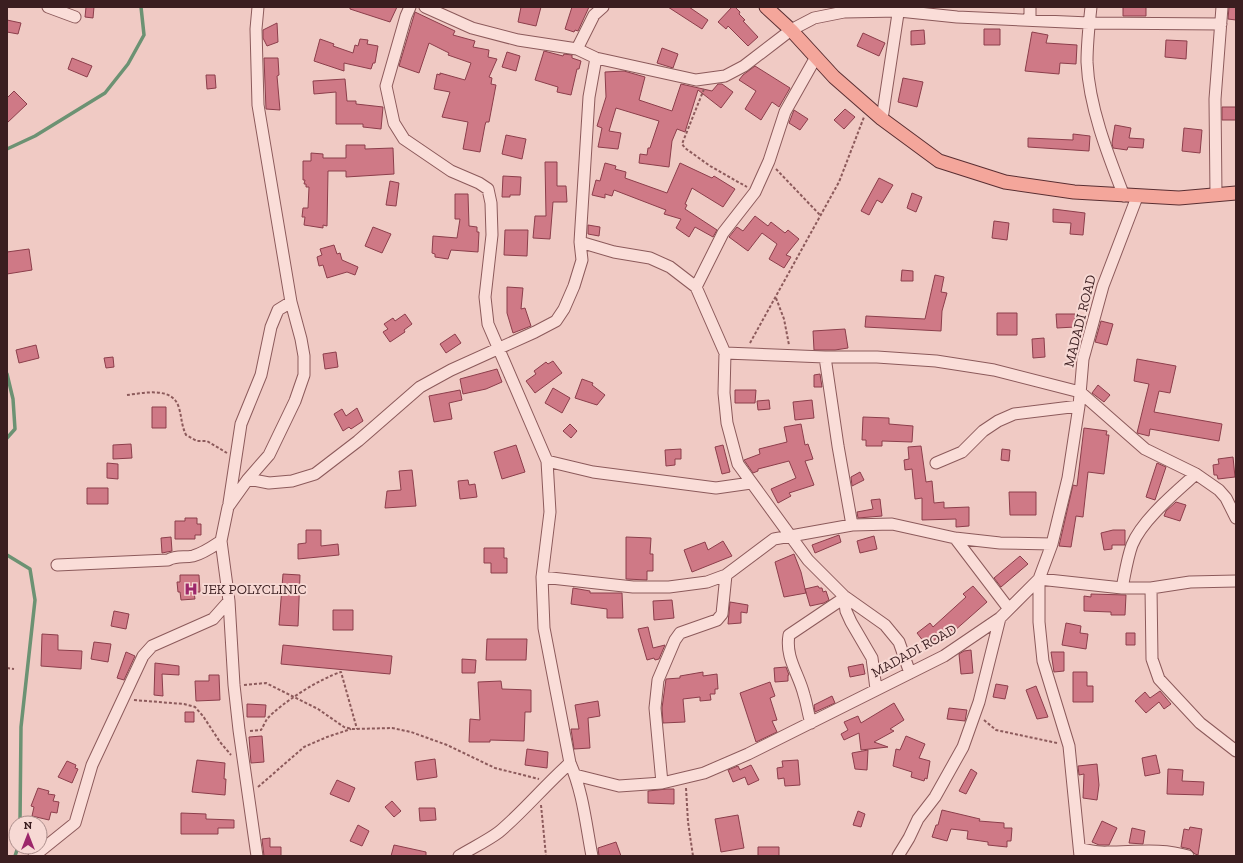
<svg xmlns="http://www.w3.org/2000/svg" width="1243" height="863" font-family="'Zilla Slab',serif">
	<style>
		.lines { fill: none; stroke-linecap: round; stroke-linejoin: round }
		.stream { stroke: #6c9273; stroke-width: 3.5 }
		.building { fill: #cf7986; stroke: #8c3e4b }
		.minor-casing { stroke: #8c5a5b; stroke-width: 13 }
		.major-casing { stroke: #592e32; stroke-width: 15 }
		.path { stroke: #8c5a5b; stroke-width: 2; stroke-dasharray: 3 2; stroke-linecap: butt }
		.minor { stroke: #faddd8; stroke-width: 11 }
		.major { stroke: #f4a69b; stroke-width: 13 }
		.labels { text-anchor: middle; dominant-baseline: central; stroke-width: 4; stroke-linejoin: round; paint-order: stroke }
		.street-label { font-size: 14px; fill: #3b1e20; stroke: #f7d9d4 }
		.poi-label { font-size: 14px; fill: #3b1e20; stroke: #f7d9d4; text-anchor: start }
	</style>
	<rect width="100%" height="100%" fill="#f0cac4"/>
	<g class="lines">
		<!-- stream -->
		<path class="stream" d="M7 149 35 136 105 93 128 64 144 35 141 7
			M7 374 13 399 15 429 7 438
			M7 555 30 569 35 600 21 727 20 823
			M15 856 18 847"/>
	</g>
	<!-- building -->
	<path class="building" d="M86 7H94L93 18 85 17Z
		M350 7H397L390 22 350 9Z
		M521 7H541L536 26 518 22Z
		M572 7H589L578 31 575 30 574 32 565 29Z
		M668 7H689L708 20 702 29Z
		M732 7H735L740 12 739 14 745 20 743 21 758 37 748 46 728 26 726 29 718 22Z
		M1123 7H1146V16H1123Z
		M1229 7H1236V20L1228 19Z
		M415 12 455 31 453 35 475 41 473 47 489 50 488 57 497 59 489 77 492 78 491 84 496 85 489 122H486L485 125 480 152 463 149 468 122 442 117 450 92 434 89 437 74 440 75V73L465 80 471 63 448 55 449 53 429 43 419 73 399 66Z
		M7 20 21 23 18 34 7 32Z
		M277 23 278 42 267 46 263 38V30Z
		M984 29H1000V45H984Z
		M924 30 925 44 911 45V31Z
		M1032 32 1048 35 1046 43 1077 45 1076 64 1060 63 1059 74 1025 71Z
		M863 33 885 43 879 56 857 46Z
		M320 39 334 44 333 46 353 53 355 45 358 46 360 39 368 40 367 44 378 46 375 63H373L371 69 344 63V71L314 61Z
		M1166 40 1187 41 1186 59 1165 57Z
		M662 48 678 54 673 68 657 63Z
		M544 51 563 56 564 54 572 55V58L581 61 579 69H577L571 95 557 92 558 87 535 80Z
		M507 52 520 56 516 71 502 67Z
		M72 58 92 66 87 77 68 69Z
		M264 58H278L279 75 277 76 280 110 266 109Z
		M755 66 790 88 779 107 772 102 761 120 745 109 756 91 739 80 743 75Z
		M624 71 645 77 639 100 672 111 681 84 712 91 718 84H722L733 92 721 108 698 90 685 132 677 129 672 141 669 167 639 163 640 154 647 155 648 148H650L659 121 616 108 609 131 621 133 618 149 598 147 602 128 597 126 606 97 605 72Z
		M206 75H215L216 88 207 89Z
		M903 78 923 82 917 107 898 102Z
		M345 79 347 101H356V104L383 107 381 129 363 127V124H336V92L314 94 313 81Z
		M14 91 27 104 7 123V98Z
		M1222 107H1236V120H1222Z
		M845 109 855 117 844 129 834 120Z
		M794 110 808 119 800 130 789 123Z
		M1115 125 1131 128 1129 138 1144 139 1143 148 1128 147 1127 150 1113 148 1112 143Z
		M1184 128 1202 130 1200 153 1182 151Z
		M1073 134 1090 136 1089 151 1028 147V138L1073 140Z
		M506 135 526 139 522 159 502 154Z
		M346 145H365V149L393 148 394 174 346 177V171H328L327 226 323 225V228L304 225 305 217H302L303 208H308L309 187H306V184H304L305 180H303V161H311V153L323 154V158H346Z
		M545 162H557V186H566L567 202H553L550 239 533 238 535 216H546Z
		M605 163 616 166 615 169 626 172 625 178 667 193 680 163 712 178 714 176 735 189 723 207 692 188 685 204 687 205 685 209 717 230 713 237 695 227 689 237 676 228 681 219 664 214 666 210 614 190 612 196 605 194V198L592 195 596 180 600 181Z
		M503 176 521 177 520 195H510V197H502Z
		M879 178 893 185 882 203 877 200 869 215 861 211Z
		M390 181 399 183 396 206 386 205Z
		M912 193 922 197 916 212 907 208Z
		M455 194H468L469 226 477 227V232H479L478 252 451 250 448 259 435 257V254L432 253 433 236 457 238 460 219H455Z
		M1053 209 1085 213 1083 235 1070 234 1071 223 1053 222Z
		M755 216 768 226 771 222 785 233 788 230 799 239 786 255 791 257 784 268 769 259 777 244 762 233 748 251 729 237 737 227 743 231Z
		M994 221 1009 223 1007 240 992 238Z
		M588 225 600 227 599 236 588 234Z
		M373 227 391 234 382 253 365 246Z
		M505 230H528L527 256 504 255Z
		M334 245 337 254 340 253 342 260 358 267 355 275 347 272 327 278 323 265 319 266 317 257 322 255 320 249Z
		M29 249 32 270 7 274V252Z
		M902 270 913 271V281H901Z
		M935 275 944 277 941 292 947 293 942 311 941 331 865 327 866 316 925 319Z
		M507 287 523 288 521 309 525 308 531 326 513 333 507 313Z
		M997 313H1017V335H997Z
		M405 314 412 324 404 330 405 332 390 342 383 332 388 329 384 324 393 318 395 321Z
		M1056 314H1075V327L1057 328Z
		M1101 321 1113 324 1107 345 1095 342Z
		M845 329 848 348 835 350H814L813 331Z
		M455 334 461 343 446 353 440 344Z
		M1044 338 1045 357 1033 358 1032 339Z
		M36 345 39 358 19 363 16 350Z
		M336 352 338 367 325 369 323 354Z
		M113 357 114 367 106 368 104 358Z
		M1137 359 1176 366 1170 393 1159 391 1154 412 1222 424 1219 441 1150 429 1149 436 1137 433 1149 384 1134 381Z
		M553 361 562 373 535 393 526 381 536 374 534 371 546 362 548 364Z
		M497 369 502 382 486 389 463 394 460 379Z
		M820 374 822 387H814V375Z
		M582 379 593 383 592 385 605 395 597 405 575 398Z
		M1098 385 1110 395 1104 402 1092 393Z
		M553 388 570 398 562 413 545 403Z
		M460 390 462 400 449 403 452 419 434 422 429 396Z
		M735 390H756L755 403H735Z
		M769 400 770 409 758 410 757 401Z
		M812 400 814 418 795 420 793 402Z
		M152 407H166V428H152Z
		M357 408 363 421 351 429 349 427 343 431 334 414 342 409 346 416Z
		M863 417 889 418V424L913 426 912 442 882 441V446H866V440H862Z
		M570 424 577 431 571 438 563 431Z
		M801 424 805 445 808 444 813 459 805 461 814 485 789 493 791 496 778 503 771 489 796 478 789 461 758 469V471L753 473 744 460 760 454 759 449 787 442 784 427Z
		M1084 428 1107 431 1106 435H1109L1104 474 1088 472 1083 517 1076 516 1071 547 1059 546 1073 485 1077 486Z
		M131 444 132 458 113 459V445Z
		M516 445 525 472 502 479 494 452Z
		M723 445 730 472 722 474 715 447Z
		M921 446 926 482 932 481 934 503 944 502V508L969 507V526L956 527V519L922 520V498L915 499 912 469 905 470 904 460 909 459 908 447Z
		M681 449V459H675V465L666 466 665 450Z
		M1002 449 1010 450 1009 461 1001 460Z
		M1233 457 1235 477 1218 479 1217 475H1214L1213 465 1219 464 1218 459Z
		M107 463 118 464V479L107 478Z
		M1157 463 1166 467 1155 500 1146 497Z
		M412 470 416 506 385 508 387 491 401 490 399 471Z
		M860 472 864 480 852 486 851 477Z
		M468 480 469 485 475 484 477 497 460 499 458 481Z
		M87 488H108V504H87Z
		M1009 492H1036V515H1010Z
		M880 499 882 516 858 518 857 512 873 509 871 500Z
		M1176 502 1186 505 1180 521 1164 516 1166 511Z
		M185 518H197V524H201V535H195V539H175V521H185Z
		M306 530H321V546L338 544 339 555 298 559V544L306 543Z
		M1113 530H1125V545H1112V549L1104 550 1101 533Z
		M839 535 841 542 815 553 812 545Z
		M874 536 877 549 860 553 857 541Z
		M171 537 172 551 162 553 161 538Z
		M626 537 651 538 650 554H653V571H647V580L626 579Z
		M723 541 732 556 692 572 684 550 705 542 708 550Z
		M484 548H504V558H507V573H491V563H484Z
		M794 554 801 572 806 593 784 597 775 562Z
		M1020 556 1028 564 1001 587 994 578Z
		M283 574 300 575 298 626 279 625Z
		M180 575H199L200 592H194L195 599 181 600 180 592H178L177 582H180Z
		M818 586 819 588H822L823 592 826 591 829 600 824 603 810 606 805 589Z
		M973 586 987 602 953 632 949 628 927 646 917 633 930 623 933 627 966 597 963 594Z
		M573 588 590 591V593H622L623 618H607V609L571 604Z
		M1091 594 1126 595 1125 615H1111V612L1084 611V596L1091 597Z
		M672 600 674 618 654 620 653 601Z
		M730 602 748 605 747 613 741 612V623L728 624Z
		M333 610H353V630H333Z
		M114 611 129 614 126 629 111 626Z
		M1066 623 1081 626 1080 633 1088 634 1086 649 1062 645Z
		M648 627 653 648 665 645 659 659 655 660 654 658 647 660 638 629Z
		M1126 633H1135V645H1126Z
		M42 634 58 635V650L82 651 81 669 41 666Z
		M487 639H527L526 660H486Z
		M94 642 111 644 108 662 91 659Z
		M283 645 392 656 390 674 281 664Z
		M971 650 973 673 961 674 959 654 964 651Z
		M126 652 135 656 124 680 117 678Z
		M1051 652H1064V671L1054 672Z
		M462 659 476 660 475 673H462Z
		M155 663 179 666V675L162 674 163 696 154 695Z
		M863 664 865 674 850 677 848 667Z
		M786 667 789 675H788V681L775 682 774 668Z
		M703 672V676L717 674 718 689H715V694H710L711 700 700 701V697L683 699 685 722 663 723 662 708 666 679 680 678V676Z
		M1073 672H1087V686H1093V702H1073Z
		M209 675H219L220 700 196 701 195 681H209Z
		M501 681 502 689 531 690V712H525L524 741 490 740V742H469L470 719 480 720 478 682Z
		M770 682 775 696 770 698 777 720 772 721 777 732 756 742 740 693Z
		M996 684 1008 686 1005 699 993 697Z
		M1036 686 1048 717 1037 719 1026 690Z
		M1160 691 1171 704 1164 709 1159 702 1146 713 1135 701 1145 692 1150 698Z
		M832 696 835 703 815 712 814 705Z
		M598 701 600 716 588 718 590 748 574 749 571 729H579L575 705Z
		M894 703 904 720 890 729 894 731 874 742 888 747 861 750 859 733 844 740 841 734 848 730 844 722 858 716 861 723Z
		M247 704 266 705 265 717H247Z
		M949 708 967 710 965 721 947 719Z
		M185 712H194V722H185Z
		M262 736 264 762 251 763 249 737Z
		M906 736 925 744 919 758 930 761 927 779 925 778 924 781 911 777 912 772 893 766 896 749 900 750Z
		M527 749 548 752 547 768 525 765Z
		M868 750 867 770 855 769 852 753Z
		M1156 755 1160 773 1145 776 1142 758Z
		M435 759 437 777 417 780 415 762Z
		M197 760 225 763 224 779H226L225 795 192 792Z
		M798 760 800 785 785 786 784 778 778 779 777 768 783 767 782 761Z
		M67 761 76 765 75 768 78 769 72 783 58 777Z
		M1097 764 1099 785 1097 800 1083 798 1084 774 1079 775 1078 766Z
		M751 765 759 780 748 785 745 777 733 782 728 770 738 766 740 770Z
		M971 769 977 773 966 794 959 791Z
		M1168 769 1183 770 1182 781 1204 782 1203 795 1167 794Z
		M337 780 355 788 349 802 330 794Z
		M38 788 49 791 48 794 55 795 53 801 59 802 57 813 51 812 49 820 32 816 34 807 31 806Z
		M667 789H674V804L648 803V791Z
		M392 801 401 811 394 817 385 807Z
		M419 808H435L436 820 420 821Z
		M942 810 980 819 979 821 1004 823V828H1012L1011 841H1007V847L988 845V842L967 839 968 831 951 829 947 841 932 837 936 825H938Z
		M858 811 865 814 861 827 853 825Z
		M181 813 206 814V819L234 820V828H218V834H181Z
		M738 815 744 848 721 852 715 819Z
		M1102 821 1117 828 1109 845H1099L1092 842Z
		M358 825 369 831 362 846 350 841Z
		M1190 827 1202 829 1198 855 1195 854 1190 849 1181 847 1184 829 1189 830Z
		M1132 828 1145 831 1143 844 1129 843Z
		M270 838V847H281V856H264L262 839Z
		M616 842 621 856H599L598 848Z
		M394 845 426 852V856H391Z
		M758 847H779V856H758Z"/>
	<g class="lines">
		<!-- minor casing -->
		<g class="minor-casing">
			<path id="minor" d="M48 7 75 17
				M410 7 406 16 386 86 394 123 404 139 451 171 479 183 488 189 491 203 492 235 485 297 488 324 547 461 550 512 542 577 544 628 570 763C583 792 586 825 592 856
				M425 7 472 28 518 40 577 49 596 58 696 80 725 76 744 66 791 30 814 18 844 12 899 11 957 17 1089 23 1221 24
				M1091 7C1089 25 1087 44 1087 62 1089 107 1108 155 1124 196
				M1030 19V7
				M577 49 594 15 603 7
				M882 119 899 7
				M1216 195 1215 99 1222 7
				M580 242 614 252 650 258 670 267 696 287 725 353 724 393 727 423 738 464 808 560 844 596 885 625 899 642 910 673
				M696 287 723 233 755 192 769 161 785 112 816 57
				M725 353 825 357H877L936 361 994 370 1080 392 1145 449 1196 474 1219 490 1226 498 1236 518
				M825 357 838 446 852 525
				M547 461 593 472 716 488 751 483
				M936 463 962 452 983 431 998 421 1014 414 1079 406
				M248 479 269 483 292 481 315 474 358 441 420 387 451 370 535 332 556 321 564 309 574 286 582 260 580 242 589 97 596 58
				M229 503 241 424 261 375 271 327 278 310 291 302
				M955 538 1009 609
				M57 565 168 560C177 555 184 558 193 556 204 553 212 547 221 541
				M542 577 633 587H669L707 582 726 575 774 539 852 525 892 524 955 538 1000 543 1052 544
				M1122 588C1125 574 1127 559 1132 545 1142 520 1176 492 1196 474
				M1151 588 1152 659 1159 679 1200 723 1236 751
				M844 596 846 611 851 622 872 658 876 689
				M811 723C808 714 807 704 804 695 799 674 785 658 789 635L844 598
				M575 775 619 786 662 783 704 773 748 754 944 656 1000 618 1039 579 1052 544 1068 478 1079 406 1083 359 1103 286 1137 197
				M662 783 655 708 658 680 675 640 680 633 717 620 722 614 726 575
				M1080 849C1089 850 1098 853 1108 852 1135 852 1162 848 1188 856
				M34 856 75 823 92 765 143 656 152 646 213 619 229 601
				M257 856 239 730 234 685 229 601 221 541 228 507 248 479 269 455 295 401 304 375V356L301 339 291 302 258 105 256 29 258 7
				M459 856C472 848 487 841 499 832 524 811 545 785 570 763
				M898 856 909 838 918 819 935 797 963 747 979 702 1000 618
				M1080 856 1069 746 1043 661 1039 622V579L1122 588H1151L1190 582 1236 581"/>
		</g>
		<!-- major casing -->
		<g class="major-casing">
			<path id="major" d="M766 7 791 30 834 77 882 119 939 161 1005 182 1074 192 1179 198 1236 193"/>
		</g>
		<!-- path -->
		<path class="path" d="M704 89 682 144 685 148 710 166 747 187
			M776 169 820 215
			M776 298 784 319 789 345
			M750 343 839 182 864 117
			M127 395C144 393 173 386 179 408 182 418 181 424 186 435L197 441H207L227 453
			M7 668 14 669
			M244 685 266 683 318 709 344 727 352 729 392 728 411 732 447 745 495 768 539 779
			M134 700 184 704 195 707 203 716 220 742 231 755
			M984 720 996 730 1057 743
			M250 731 261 730C263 727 265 722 267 719 281 703 321 678 341 672L357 729
			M258 787 304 747 327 737 351 729
			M686 788 688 822 693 856
			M541 805 546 856"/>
		<!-- minor -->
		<use href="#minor" class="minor"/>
		<!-- major -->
		<use href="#major" class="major"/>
	</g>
	<!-- icons -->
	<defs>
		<g id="hospital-bare" transform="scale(1.08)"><path d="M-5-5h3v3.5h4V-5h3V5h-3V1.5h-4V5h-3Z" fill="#9d276b" stroke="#f7d9d4" stroke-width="2.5" paint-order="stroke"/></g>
	</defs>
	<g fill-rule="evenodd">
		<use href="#hospital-bare" x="191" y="589"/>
	</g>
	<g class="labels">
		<!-- street labels -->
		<g class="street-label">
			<text transform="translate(1080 321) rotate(-76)">MADADI ROAD</text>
			<text transform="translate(914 651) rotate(-29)">MADADI ROAD</text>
		</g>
		<!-- poi labels -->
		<g class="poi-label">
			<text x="202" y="589">JEK POLYCLINIC</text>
		</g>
	</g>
	<!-- border -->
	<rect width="1243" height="863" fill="none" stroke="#3b1e20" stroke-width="16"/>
	<!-- north arrow -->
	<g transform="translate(28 835)"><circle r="19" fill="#f7d9d4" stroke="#ac8e8c"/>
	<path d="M0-3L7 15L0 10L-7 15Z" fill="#9d276b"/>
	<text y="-6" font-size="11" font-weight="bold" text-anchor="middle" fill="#3b1e20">N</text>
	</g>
</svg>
